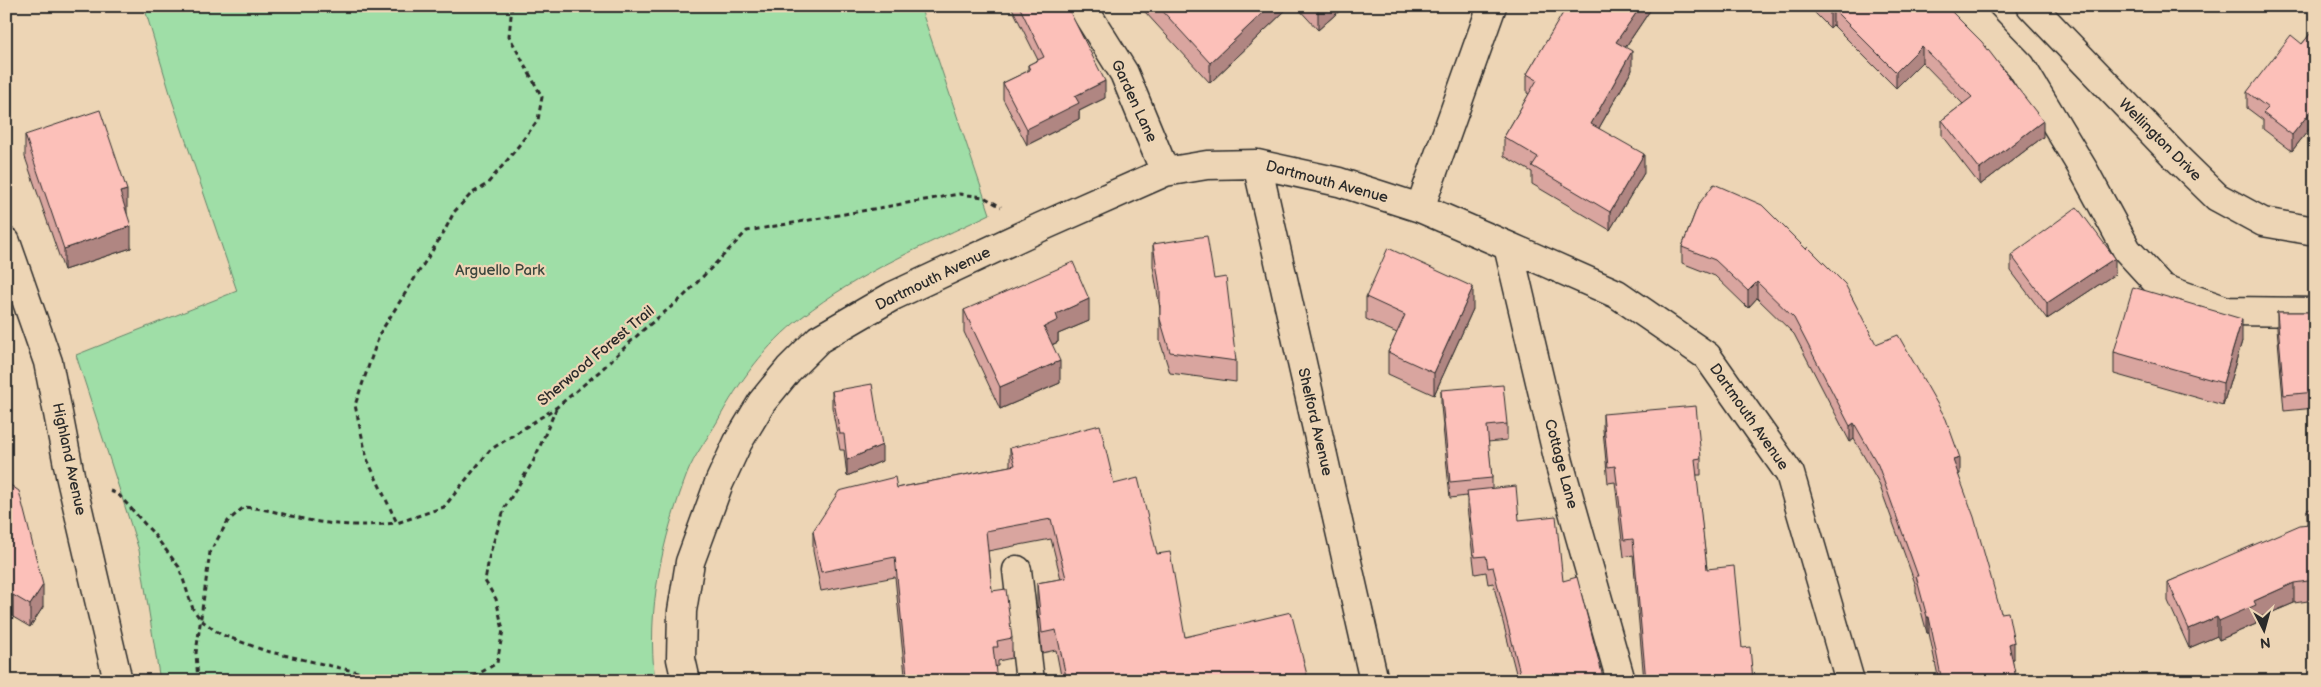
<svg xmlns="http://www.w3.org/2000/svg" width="2321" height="687" font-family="'Balsamiq Sans',sans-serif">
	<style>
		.green { fill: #9fdea7; stroke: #658469 }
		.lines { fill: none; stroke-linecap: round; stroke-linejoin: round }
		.street-casing { stroke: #2b2b2b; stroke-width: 31 }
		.path { stroke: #2b2b2b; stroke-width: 3; stroke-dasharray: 5 4; stroke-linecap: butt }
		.street { stroke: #edd5b5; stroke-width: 28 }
		.wall { fill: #d9a59f; stroke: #2b2b2b }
		.shaded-wall { fill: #b08682; stroke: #2b2b2b }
		.building { fill: #fcc0b9; stroke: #2b2b2b }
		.labels { text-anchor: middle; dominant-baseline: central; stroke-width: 4.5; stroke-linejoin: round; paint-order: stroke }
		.street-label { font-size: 15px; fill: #2b2b2b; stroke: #edd5b5 }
		.park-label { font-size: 15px; fill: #3c463e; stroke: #edd5b5 }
	</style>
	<rect width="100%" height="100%" fill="#edd5b5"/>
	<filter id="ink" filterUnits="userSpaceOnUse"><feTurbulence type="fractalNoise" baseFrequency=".02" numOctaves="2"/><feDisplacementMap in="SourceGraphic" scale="10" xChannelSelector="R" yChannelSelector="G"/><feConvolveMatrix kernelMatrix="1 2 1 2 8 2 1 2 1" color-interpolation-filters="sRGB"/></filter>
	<g filter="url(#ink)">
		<!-- green -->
		<path class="green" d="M144 6H920L990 214C926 245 858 273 802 317 765 345 739 382 717 422 707 439 694 456 687 474 662 540 646 610 655 681H160L139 550 76 355 237 291 172 100Z"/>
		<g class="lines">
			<!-- street casing -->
			<g class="street-casing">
				<path id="street" d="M1082 6 1124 73 1165 172
					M1963 6 2021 66 2083 169 2127 250 2162 288 2227 311 2315 312
					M2031 6 2175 156 2217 197 2263 222 2315 231
					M1257 164 1374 681
					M1420 208 1492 6
					M6 242 48 362 70 475 118 681
					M1508 246 1559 462 1621 681
					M1017 570 1030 681
					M686 681 681 659 682 611 690 562 719 483 738 442 762 402 789 369 819 339 893 296 1041 227 1165 172 1207 165 1257 164 1339 182 1420 208 1508 246 1617 294 1707 356 1790 474 1850 681"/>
			</g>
			<!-- path -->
			<path class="path" d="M512 6 509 36 542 97 538 120 510 157 487 184 471 194 454 212 444 232 380 333 355 405 367 459 397 523 444 507 490 450 557 407 600 371 643 330 683 297 747 231 959 194 984 197 1001 207
				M110 491 118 494 152 532 179 567 193 609 201 620 220 634 266 651 397 681
				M198 681 196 653 210 552 228 521 244 507C270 509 285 515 308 520 338 526 366 526 397 523
				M466 681 497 663 503 630 496 599 485 581 490 553 505 507 534 460 556 409"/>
			<!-- street -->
			<use href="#street" class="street"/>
		</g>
		<!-- wall -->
		<path class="wall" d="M1011 6H1067L1105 98 1079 111V119L1027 145 1003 99V83L1028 71V65L1038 60Z
			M1145 6H1290L1210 83 1145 12Z
			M1296 6H1345L1318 30Z
			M1564 6H1653L1625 48 1632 70 1599 128 1644 173 1610 230 1532 184V172L1504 156V137L1529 94 1527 93V74L1564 12Z
			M1808 6H1946L2043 137 1980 185 1942 136V120L1963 104 1922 62 1896 88 1833 25 1830 28Z
			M2315 28V122L2292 151 2263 129V120L2247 108V92L2302 44Z
			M25 135 127 212 131 248 64 270 25 157Z
			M1698 205 1876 344 1960 474H1958L2014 659H2012L2016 681H1939L1929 633H1927L1916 592V586L1878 481 1854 439 1850 442 1794 334 1757 298 1748 308 1715 276 1682 263V247Z
			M1153 244 1214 279 1236 361V382L1170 373 1160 341V309L1153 266Z
			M2011 255 2115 274 2047 319 2011 271Z
			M1366 297 1473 309 1434 395 1388 374V352L1397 333 1366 319Z
			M964 310 1089 321 1058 334V342L1052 345 1060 383 1000 409 964 332Z
			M2277 312H2315V408L2284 411 2277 328Z
			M2242 341 2223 405 2114 374V352Z
			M1441 390 1507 424V440L1488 442 1492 478V488L1519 520 1563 581 1604 681H1518L1493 583 1488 584 1486 572 1475 574 1467 507V496L1450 498 1441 406Z
			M832 391 882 461 847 476 844 450H840L832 407Z
			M1603 414 1701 458V475H1696L1707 569 1742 648 1753 681H1644L1633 555 1624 557 1615 482 1608 483 1603 430Z
			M1010 448 1114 484 1157 554 1185 637 1307 681H1062L1056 650 1042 653 1037 603V583L1061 579 1051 539 988 551 992 591 1012 638V658L998 661V666L902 678 905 675 895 577 821 591 813 551V531L897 488 1010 466Z
			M6 482 43 607 30 627 13 617 8 625 6 623Z
			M2315 508V600L2294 603 2256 619V624L2219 640 2217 636 2189 648 2168 601V582L2307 524V510Z"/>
		<!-- shaded-wall -->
		<path class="shaded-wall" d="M1270 6H1290L1210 83V63Z
			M1323 6H1345L1318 30V11Z
			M1641 6H1653L1616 61V42Z
			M1833 9V25L1830 28V12Z
			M1922 46V62L1896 88V72Z
			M1632 51V70L1591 142V124Z
			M1105 81V98L1079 111V119L1027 145V129L1075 96Z
			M2315 106V122L2292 151V135Z
			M2043 121V137L1980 185V169Z
			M1644 154V173L1610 230V212Z
			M127 190V212L120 214V192Z
			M131 226V248L64 270V249Z
			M2115 258V274L2047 319V303Z
			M1757 282V298L1748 308V291Z
			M1473 287V309L1434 395V373Z
			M1089 299V321L1058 334V342L1044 348V327L1056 314Z
			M2242 319V341L2223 405V383Z
			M1060 361V383L1000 409V387Z
			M1854 423V439L1850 442V426Z
			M882 445V461L847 476V460Z
			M1960 458V474L1953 476V460Z
			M2294 583V603L2256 619V624L2219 640V621L2254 601Z
			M43 585V607L30 627V605Z
			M13 595V617L8 625V603Z
			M1927 617H1929V633H1927Z
			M2217 617V636L2189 648V629Z
			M2014 642V659L2009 660V644Z
			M1307 675V681H1281Z"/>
		<!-- building -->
		<path class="building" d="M1019 6H1067L1105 81 1075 96 1079 103 1027 129 1003 83 1030 70 1028 65 1044 57Z
			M1158 6H1270L1210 63Z
			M1314 6H1323L1318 11Z
			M1567 6H1641L1616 42 1632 51 1591 124 1644 154 1610 212 1532 166 1538 157 1504 137 1537 80 1527 74Z
			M1824 6H1946L1982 42 2043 121 1980 169 1942 120 1972 97 1922 46 1896 72 1833 9 1830 12Z
			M2315 28V106L2292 135 2263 113 2268 108 2247 92 2291 35 2302 44Z
			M100 110 127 190 120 192 131 226 64 249 25 135Z
			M1714 184 1762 205 1806 249 1808 247 1845 284 1876 344 1898 335 1946 419 1960 458 1953 460 1974 517 2001 613 2008 612 2014 642 2009 644 2016 678 2002 681H1942L1929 617H1927L1916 576H1918L1878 465 1854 423 1850 426 1794 318 1757 282 1748 291 1715 260 1682 247 1698 205Z
			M2077 207 2115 258 2047 303 2011 255Z
			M1207 236 1214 279 1226 277 1236 361 1170 352 1160 319V288L1153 244Z
			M1388 248 1473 287 1434 373 1388 352 1405 315 1366 297Z
			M1073 262 1089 299 1056 314 1058 320 1044 327 1060 361 1000 387 964 310Z
			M2133 287 2242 319 2223 383 2114 352Z
			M2277 312H2315V392L2284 395Z
			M872 384 882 445 847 460 844 434H840L832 391Z
			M1503 385 1507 424 1487 426 1492 478 1450 482 1441 390Z
			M1696 406 1701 458 1695 459 1707 569 1734 566 1742 648 1750 647 1753 681H1646L1633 539 1624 540 1615 466 1608 467 1603 414Z
			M1100 425 1114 484 1138 478 1157 554 1170 552 1185 637 1291 612 1307 675 1281 681H1067L1056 630 1042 633 1037 583 1066 578 1051 519 986 531 992 591 1006 589 1012 638 997 641 998 647H993L997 681H882L902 678V675H907L895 557 821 572 813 531 839 491 895 477 897 488 1015 465 1010 448Z
			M6 482 19 491 43 585 30 605 13 595 8 603 6 602Z
			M1516 486 1519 520 1556 516 1563 581 1577 577 1604 681H1522L1493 567 1488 568 1486 556 1475 557 1467 491Z
			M2315 508V580L2294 583 2254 601 2256 605 2219 621 2217 617 2189 629 2168 582 2300 525 2309 524 2307 510Z"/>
	</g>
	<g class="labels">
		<!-- street labels -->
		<g class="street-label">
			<text transform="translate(1134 101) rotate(65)">Garden Lane</text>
			<text transform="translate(2160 140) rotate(45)">Wellington Drive</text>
			<text transform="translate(1327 182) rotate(15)">Dartmouth Avenue</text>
			<text transform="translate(933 279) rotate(-26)">Dartmouth Avenue</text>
			<text transform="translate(596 356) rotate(-40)">Sherwood Forest Trail</text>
			<text transform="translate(1749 417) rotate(55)">Dartmouth Avenue</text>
			<text transform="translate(1315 422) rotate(77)">Shelford Avenue</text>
			<text transform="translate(69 459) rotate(78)">Highland Avenue</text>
			<text transform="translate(1561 464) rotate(75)">Cottage Lane</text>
		</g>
		<!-- park labels -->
		<g class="park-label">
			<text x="500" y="270">Arguello Park</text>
		</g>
	</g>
	<!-- margin -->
	<rect width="2321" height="687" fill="none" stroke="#edd5b5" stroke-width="25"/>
	<rect x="12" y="12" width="2296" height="662" fill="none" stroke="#2b2b2b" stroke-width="2" filter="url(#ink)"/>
	<!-- north arrow -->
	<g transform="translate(2264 630) rotate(174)" stroke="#edd5b5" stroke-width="4" paint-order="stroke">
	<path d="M0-4L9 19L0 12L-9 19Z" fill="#2b2b2b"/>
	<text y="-8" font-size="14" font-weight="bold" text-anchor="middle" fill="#2b2b2b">N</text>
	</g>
</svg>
